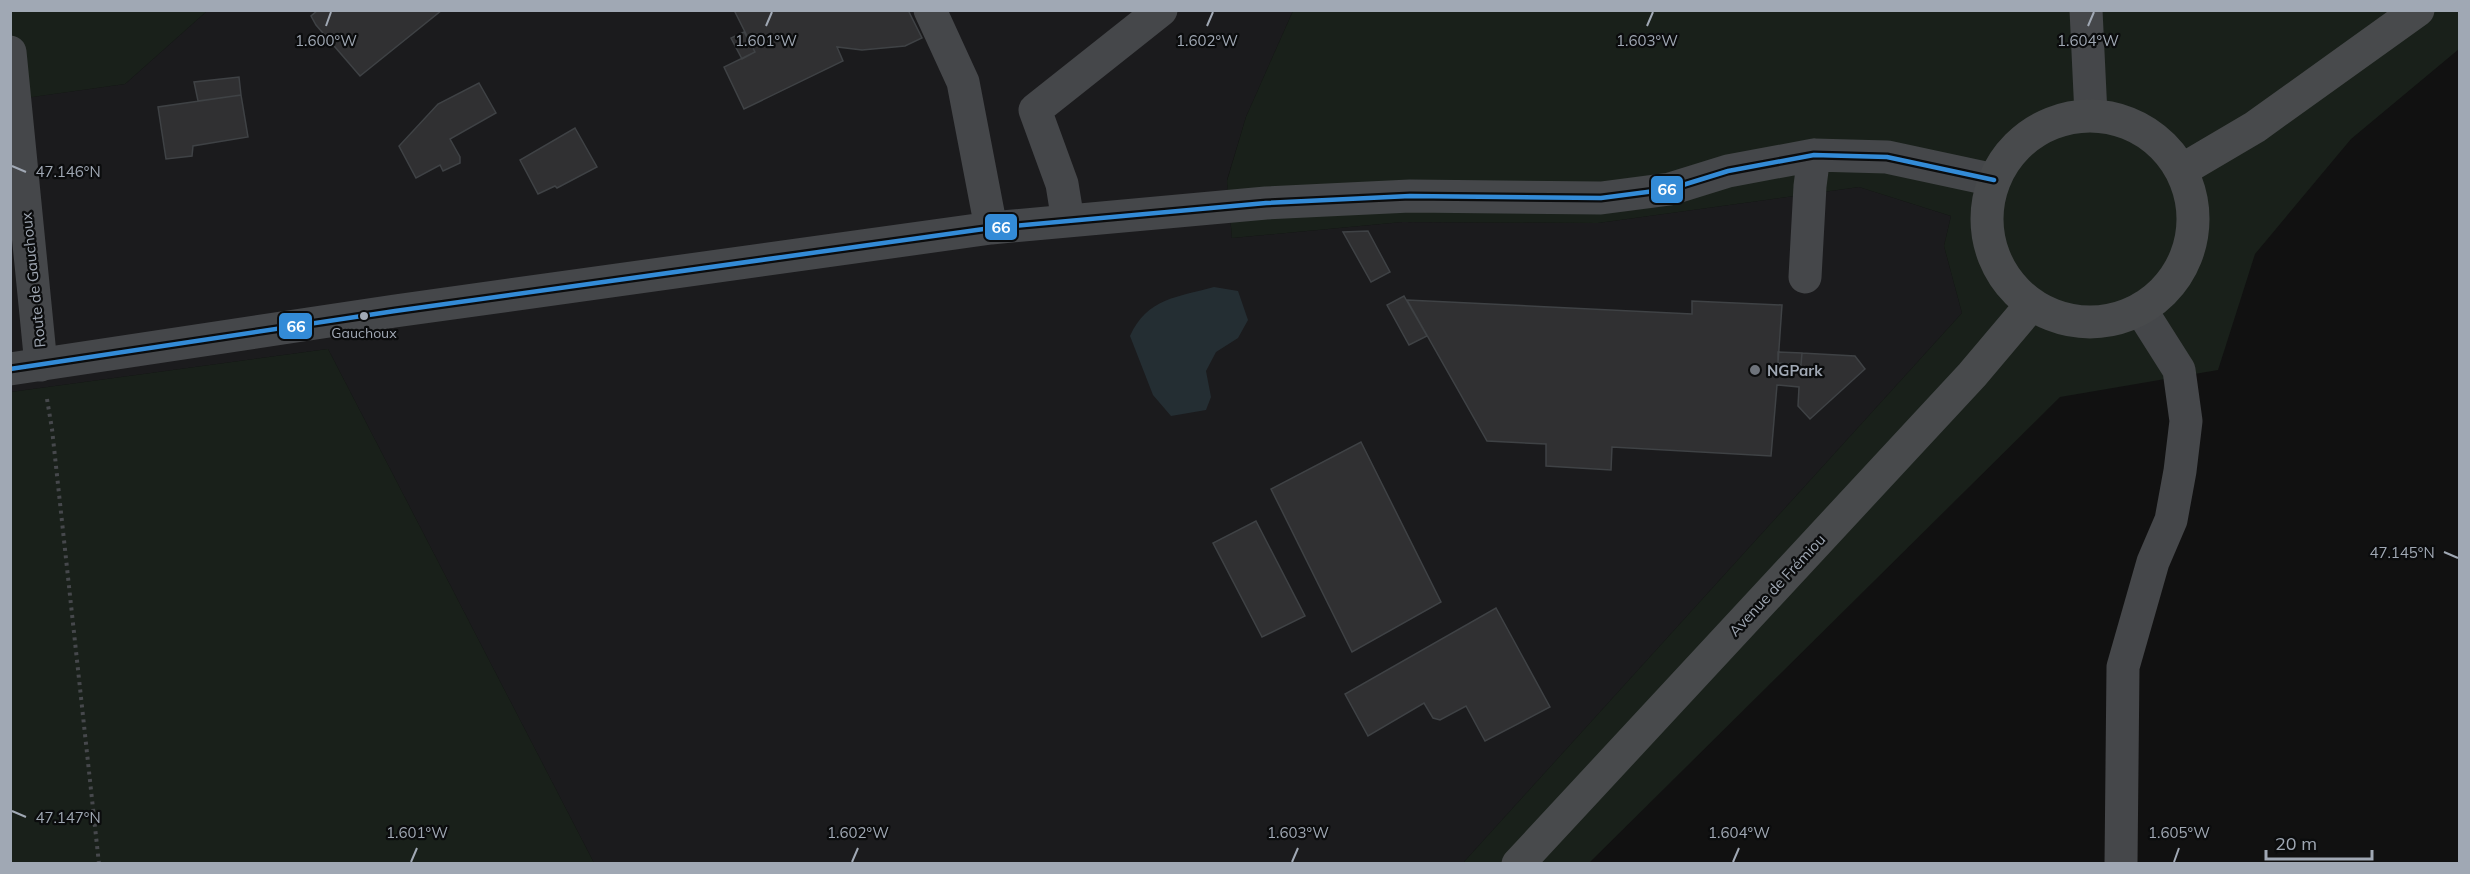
<svg xmlns="http://www.w3.org/2000/svg" width="2470" height="874" font-family="Mulish,sans-serif">
	<style>
		.built { fill: #1b1b1d }
		.green { fill: #19201a }
		.water { fill: #242e33 }
		.building { fill: #303032; stroke: #3f4245; stroke-width: 1.5 }
		.lines { fill: none; stroke-linecap: round; stroke-linejoin: round }
		.path { stroke: #46484c; stroke-width: 4; stroke-dasharray: 3 4.5; stroke-linecap: butt }
		.minor { stroke: #45474a; stroke-width: 33 }
		.major { stroke: #484a4c; stroke-width: 33 }
		.bus-1-casing { stroke: #0b0c0d; stroke-width: 9 }
		.bus-1 { stroke: #338bd7; stroke-width: 4.5 }
		.ticks { fill: none; stroke: #a0a8b4; stroke-width: 2 }
		.bus-dot { fill: #a0a8b4; stroke: #0b0c0d; stroke-width: 2 }
		.poi-dot { fill: #6e737b; stroke: #0b0c0d; stroke-width: 2 }
		.labels { text-anchor: middle; dominant-baseline: central; stroke-width: 4.5; stroke-linejoin: round; paint-order: stroke }
		.bus-label { font-size: 14px; fill: #a0a8b4; stroke: #0b0c0d }
		.street-label { font-size: 15px; fill: #a0a8b4; stroke: #0b0c0d }
		.poi-label { font-size: 15px; font-weight: bold; fill: #a0a8b4; stroke: #0b0c0d; text-anchor: start }
		.ticks-label { font-size: 15px; text-anchor: middle; fill: #a0a8b4; stroke: #0b0c0d; stroke-width: 4.5; stroke-linejoin: round; paint-order: stroke }
		.line-badge { stroke: #0b0c0d; stroke-width: 2 }
		.badge-label { font-size: 16px; text-anchor: middle; font-weight: bold; fill: #fff }
	</style>
	<rect width="100%" height="100%" fill="#111"/>
	<!-- built -->
	<path class="built" d="M207 11H1293L1246 117 1227 180 1232 238 1402 222 1598 223 1859 187 1951 216 1944 246 1962 313 1463 863H594L328 349 11 392 10 100 125 84Z"/>
	<!-- green -->
	<path class="green" d="M10 11H207L125 84 11 100Z
		M1293 11H2459V49L2351 139 2255 254 2218 370 2060 397 1589 863H1463L1962 313 1944 246 1951 216 1859 187 1598 223 1402 222 1232 238 1227 181 1246 117Z
		M328 349 594 863H11V392Z"/>
	<!-- water -->
	<path class="water" d="M1214 287 1238 291 1248 320 1238 338 1216 352 1206 371 1211 397 1206 410 1171 416 1153 395 1130 336C1147 298 1178 297 1214 287Z"/>
	<!-- building -->
	<path class="building" d="M318 10H442L360 76 316 25 311 16Z
		M734 10H908L922 38 905 46 862 50 837 47 843 61 744 109 724 67 755 52Z
		M744 32 755 52 742 59 731 38Z
		M239 77 241 95 198 101 194 82Z
		M479 83 496 113 450 139 460 157V163L443 171 440 165 416 178 399 146 438 104Z
		M241 95 248 137 193 146 192 156 166 159 158 107Z
		M575 128 597 167 557 188 555 186 538 194 520 160Z
		M1368 231 1390 272 1371 282 1343 232Z
		M1404 296 1427 336 1409 345 1387 305Z
		M1407 300 1692 314V301L1782 305 1778 363 1801 365 1802 353 1855 356 1865 369 1810 419 1798 406 1799 387 1777 385 1771 456 1612 447 1611 470 1546 466V444L1487 441Z
		M1778 352 1802 353 1801 365 1778 363Z
		M1361 442 1441 602 1352 652 1271 489Z
		M1256 521 1305 616 1262 637 1213 543Z
		M1496 608 1550 707 1485 741 1466 706 1440 720 1433 718 1424 703 1368 736 1345 694Z"/>
	<g class="lines">
		<!-- path -->
		<path class="path" d="M47 399 52 429 99 864"/>
		<!-- minor -->
		<path class="minor" d="M930 10 963 82 991 228
			M2086 10 2091 115
			M10 52 41 365
			M1068 221 1062 184 1035 110 1161 10
			M1805 277 1810 186 1814 155
			M10 369 395 311 991 228 1266 203 1410 196 1601 198 1670 189 1728 171 1814 155 1887 157 1994 180
			M2121 864 2123 667 2153 562 2171 520 2180 471 2186 421 2179 370 2141 310"/>
		<!-- major -->
		<path class="major" d="M1987 219a103 103 0 1 1 206 0a103 103 0 1 1-206 0Z
			M2182 170 2255 127 2418 10
			M1518 864 1972 375 2032 304"/>
		<!-- bus-1 casing -->
		<g class="bus-1-casing">
			<path id="bus-1" d="M10 369 395 311 991 228 1266 203 1410 196 1601 198 1670 189 1728 171 1814 155 1887 157 1994 180"/>
		</g>
		<!-- bus-1 -->
		<use href="#bus-1" class="bus-1"/>
	</g>
	<!-- ticks -->
	<path class="ticks" d="M326 26 331 12M766 26 772 12M1207 26 1213 12M1647 26 1653 12M2088 26 2094 12M12 166 26 172M2444 552 2458 558M12 811 26 817M411 862 417 848M852 862 858 848M1292 862 1298 848M1733 862 1739 848M2174 862 2179 848"/>
	<!-- markers -->
	<circle class="bus-dot" cx="364" cy="316" r="5"/>
	<circle class="poi-dot" cx="1755" cy="370" r="6"/>
	<g class="labels">
		<!-- bus labels -->
		<g class="bus-label">
			<text x="364" y="333">Gauchoux</text>
		</g>
		<!-- street labels -->
		<g class="street-label">
			<text transform="translate(33 280) rotate(-96)">Route de Gauchoux</text>
			<text transform="translate(1777 585) rotate(-47)">Avenue de Frémiou</text>
		</g>
		<!-- poi labels -->
		<g class="poi-label">
			<text x="1767" y="370">NGPark</text>
		</g>
	</g>
	<g class="ticks-label">
		<text x="326" y="46">1.600°W</text>
		<text x="766" y="46">1.601°W</text>
		<text x="1207" y="46">1.602°W</text>
		<text x="1647" y="46">1.603°W</text>
		<text x="2088" y="46">1.604°W</text>
		<text x="68" y="177">47.146°N</text>
		<text x="2402" y="558">47.145°N</text>
		<text x="68" y="823">47.147°N</text>
		<text x="417" y="838">1.601°W</text>
		<text x="858" y="838">1.602°W</text>
		<text x="1298" y="838">1.603°W</text>
		<text x="1739" y="838">1.604°W</text>
		<text x="2179" y="838">1.605°W</text>
	</g>
	<g class="line-badge">
		<rect x="1650" y="175" width="34" height="29" rx="6" fill="#338bd7"/>
		<rect x="984" y="213" width="34" height="28" rx="6" fill="#338bd7"/>
		<rect x="278" y="312" width="35" height="28" rx="6" fill="#338bd7"/>
	</g>
	<g class="badge-label">
		<text x="1667" y="195">66</text>
		<text x="1001" y="233">66</text>
		<text x="296" y="332">66</text>
	</g>
	<!-- border -->
	<rect width="2470" height="874" fill="none" stroke="#a0a8b4" stroke-width="24"/>
	<!-- scale -->
	<path d="M2266 850v9h106v-9" fill="none" stroke="#a0a8b4" stroke-width="3"/>
	<text x="2275" y="850" font-size="18" fill="#a0a8b4" stroke="#0b0c0d" stroke-width="4.5" paint-order="stroke">20 m</text>
</svg>
